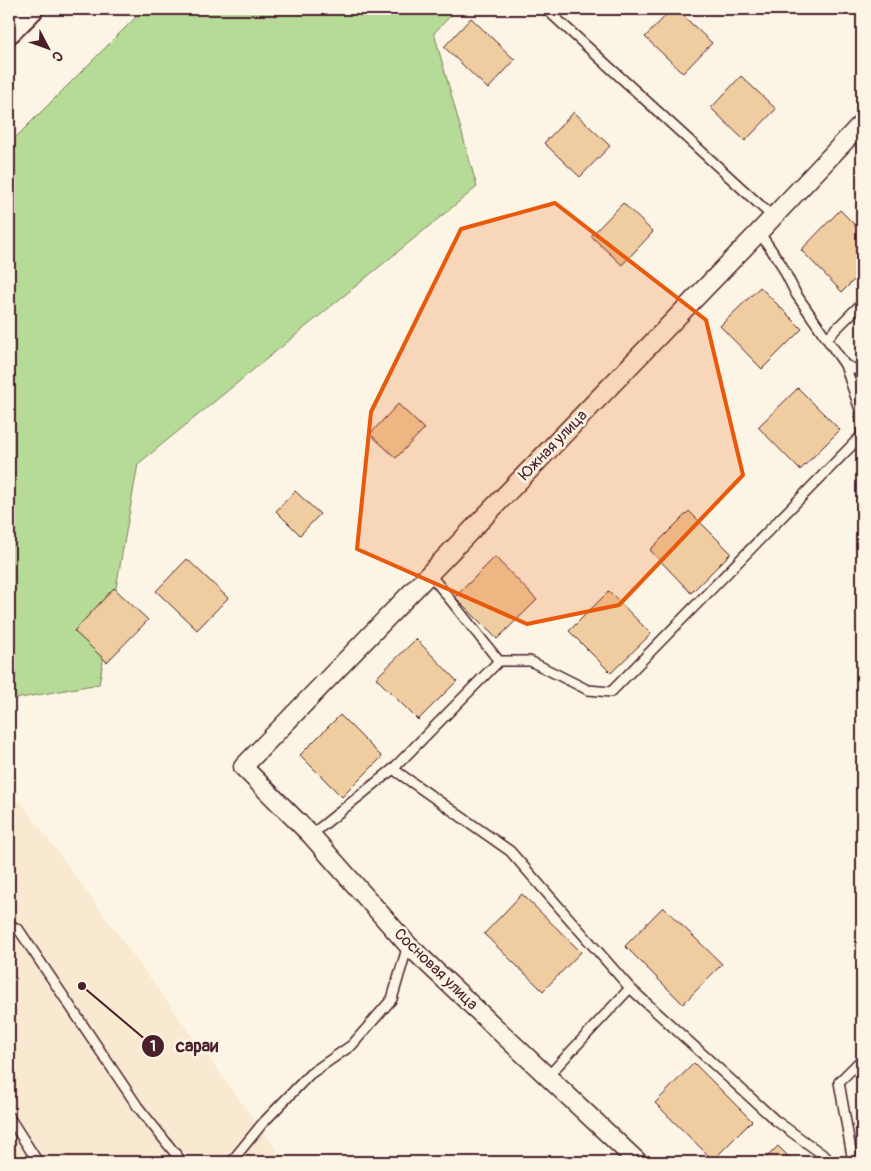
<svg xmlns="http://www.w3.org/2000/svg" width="871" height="1171" font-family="Pangolin,sans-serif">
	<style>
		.built { fill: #f8e9d0 }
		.green { fill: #b6db96; stroke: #807d60 }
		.building { fill: #efcda0; stroke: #4a1f2b }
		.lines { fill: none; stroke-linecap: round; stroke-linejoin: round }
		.lane-casing { stroke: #4a1f2b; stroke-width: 12 }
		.street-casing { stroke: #4a1f2b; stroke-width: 21 }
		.secondary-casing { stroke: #4a1f2b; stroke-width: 29 }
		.lane { stroke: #fcf5e5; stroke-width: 9 }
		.street { stroke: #fcf5e5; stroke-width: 18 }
		.secondary { stroke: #fcf5e5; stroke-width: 25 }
		.marked { fill: #e8590c; fill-opacity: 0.2; stroke: #e8590c; stroke-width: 4; stroke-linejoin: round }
		.labels { text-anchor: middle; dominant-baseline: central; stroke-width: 5; stroke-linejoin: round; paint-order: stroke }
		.street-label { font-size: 16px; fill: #4a1f2b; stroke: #fcf5e5 }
		.leader { fill: none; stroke: #4a1f2b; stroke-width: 2 }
		.callout-dot { fill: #4a1f2b; stroke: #fcf5e5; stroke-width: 2 }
		.mark-label { font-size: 15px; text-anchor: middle; font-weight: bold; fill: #fff }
		.callout-label { font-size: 18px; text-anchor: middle; font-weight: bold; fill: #4a1f2b; stroke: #fcf5e5; stroke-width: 5; stroke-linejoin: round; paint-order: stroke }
	</style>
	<rect width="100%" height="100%" fill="#fcf5e5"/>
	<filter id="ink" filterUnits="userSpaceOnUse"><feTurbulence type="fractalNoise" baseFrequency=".02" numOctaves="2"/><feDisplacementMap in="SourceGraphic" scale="10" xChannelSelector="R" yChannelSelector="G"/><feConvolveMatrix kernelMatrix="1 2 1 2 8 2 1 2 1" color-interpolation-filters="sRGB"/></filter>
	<g filter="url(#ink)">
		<!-- built -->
		<path class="built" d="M20 801 285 1162H9V809Z"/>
		<!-- green -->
		<path class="green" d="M144 9H457L434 33 477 187 138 464 99 684 9 700V144Z"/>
		<!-- building -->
		<path class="building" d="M672 9H676L712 43 683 73 645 37Z
			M471 18 515 60 488 89 444 47Z
			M741 76 776 109 745 141 711 108Z
			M574 112 610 146 580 177 544 143Z
			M623 203 653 232 622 265 591 236Z
			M840 210 862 232V272L842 292 801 250Z
			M760 287 802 329 762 369 720 326Z
			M798 388 840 430 800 470 758 427Z
			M398 404 424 429 396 458 370 434Z
			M295 491 320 514 300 535 276 511Z
			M689 511 731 553 691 593 650 550Z
			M495 557 537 600 497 639 455 597Z
			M187 559 228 598 197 630 156 591Z
			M114 588 148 620 107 662 74 631Z
			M609 591 651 634 611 673 569 631Z
			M416 639 457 681 418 720 376 678Z
			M340 715 382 757 342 797 300 755Z
			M522 894 581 952 543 991 484 934Z
			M663 907 722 964 683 1004 625 946Z
			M694 1063 752 1121 713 1160 655 1103Z
			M778 1146 794 1162H762Z"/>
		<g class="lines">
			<!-- lane casing -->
			<g class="lane-casing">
				<path id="lane" d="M546 9 773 217
					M759 232 781 264 796 294 845 365 860 410 862 435
					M827 338 862 303
					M845 365 862 372
					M429 573 499 661
					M393 769 510 851 630 988 548 1076
					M311 835 393 769 499 661H530L588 690 611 692 862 435
					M9 924 19 930 138 1107 182 1162
					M630 988 775 1120 826 1157 830 1162
					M9 1117 38 1162
					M231 1162 262 1124 310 1074 352 1045 392 999 408 945
					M853 1162 839 1082 862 1059"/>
			</g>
			<!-- street casing -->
			<g class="street-casing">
				<path id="street" d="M638 1162 408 945 311 835 243 767 759 232 862 123"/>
			</g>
			<!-- secondary casing -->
			<g class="secondary-casing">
				<path id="secondary" d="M9 30 30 9"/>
			</g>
			<!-- lane -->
			<use href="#lane" class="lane"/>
			<!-- street -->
			<use href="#street" class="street"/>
			<!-- secondary -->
			<use href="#secondary" class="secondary"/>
		</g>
	</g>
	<!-- marked area -->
	<path class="marked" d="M555 203 706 320 743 475 619 605 527 624 357 549 371 412 461 229Z"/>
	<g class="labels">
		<!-- street labels -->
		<g class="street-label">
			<text transform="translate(553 445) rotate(-46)">Южная улица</text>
			<text transform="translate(436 969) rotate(44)">Сосновая улица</text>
		</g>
	</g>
	<!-- callouts -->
	<path class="leader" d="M82 986L153 1046"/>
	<g class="callout-dot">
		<circle cx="82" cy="986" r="5"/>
		<circle cx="153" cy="1046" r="12"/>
	</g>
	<g class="mark-label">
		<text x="153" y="1051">1</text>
	</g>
	<g class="callout-label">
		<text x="197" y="1052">сараи</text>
	</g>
	<!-- margin -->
	<rect width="871" height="1171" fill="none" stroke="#fcf5e5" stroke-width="30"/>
	<rect x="15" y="15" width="841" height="1141" fill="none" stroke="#4a1f2b" stroke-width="2" filter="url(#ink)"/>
	<!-- north arrow -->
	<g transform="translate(48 48) rotate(131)" stroke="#fcf5e5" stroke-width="4" paint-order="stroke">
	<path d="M0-4L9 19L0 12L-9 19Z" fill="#4a1f2b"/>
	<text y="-8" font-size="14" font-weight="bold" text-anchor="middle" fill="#4a1f2b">С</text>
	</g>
</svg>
